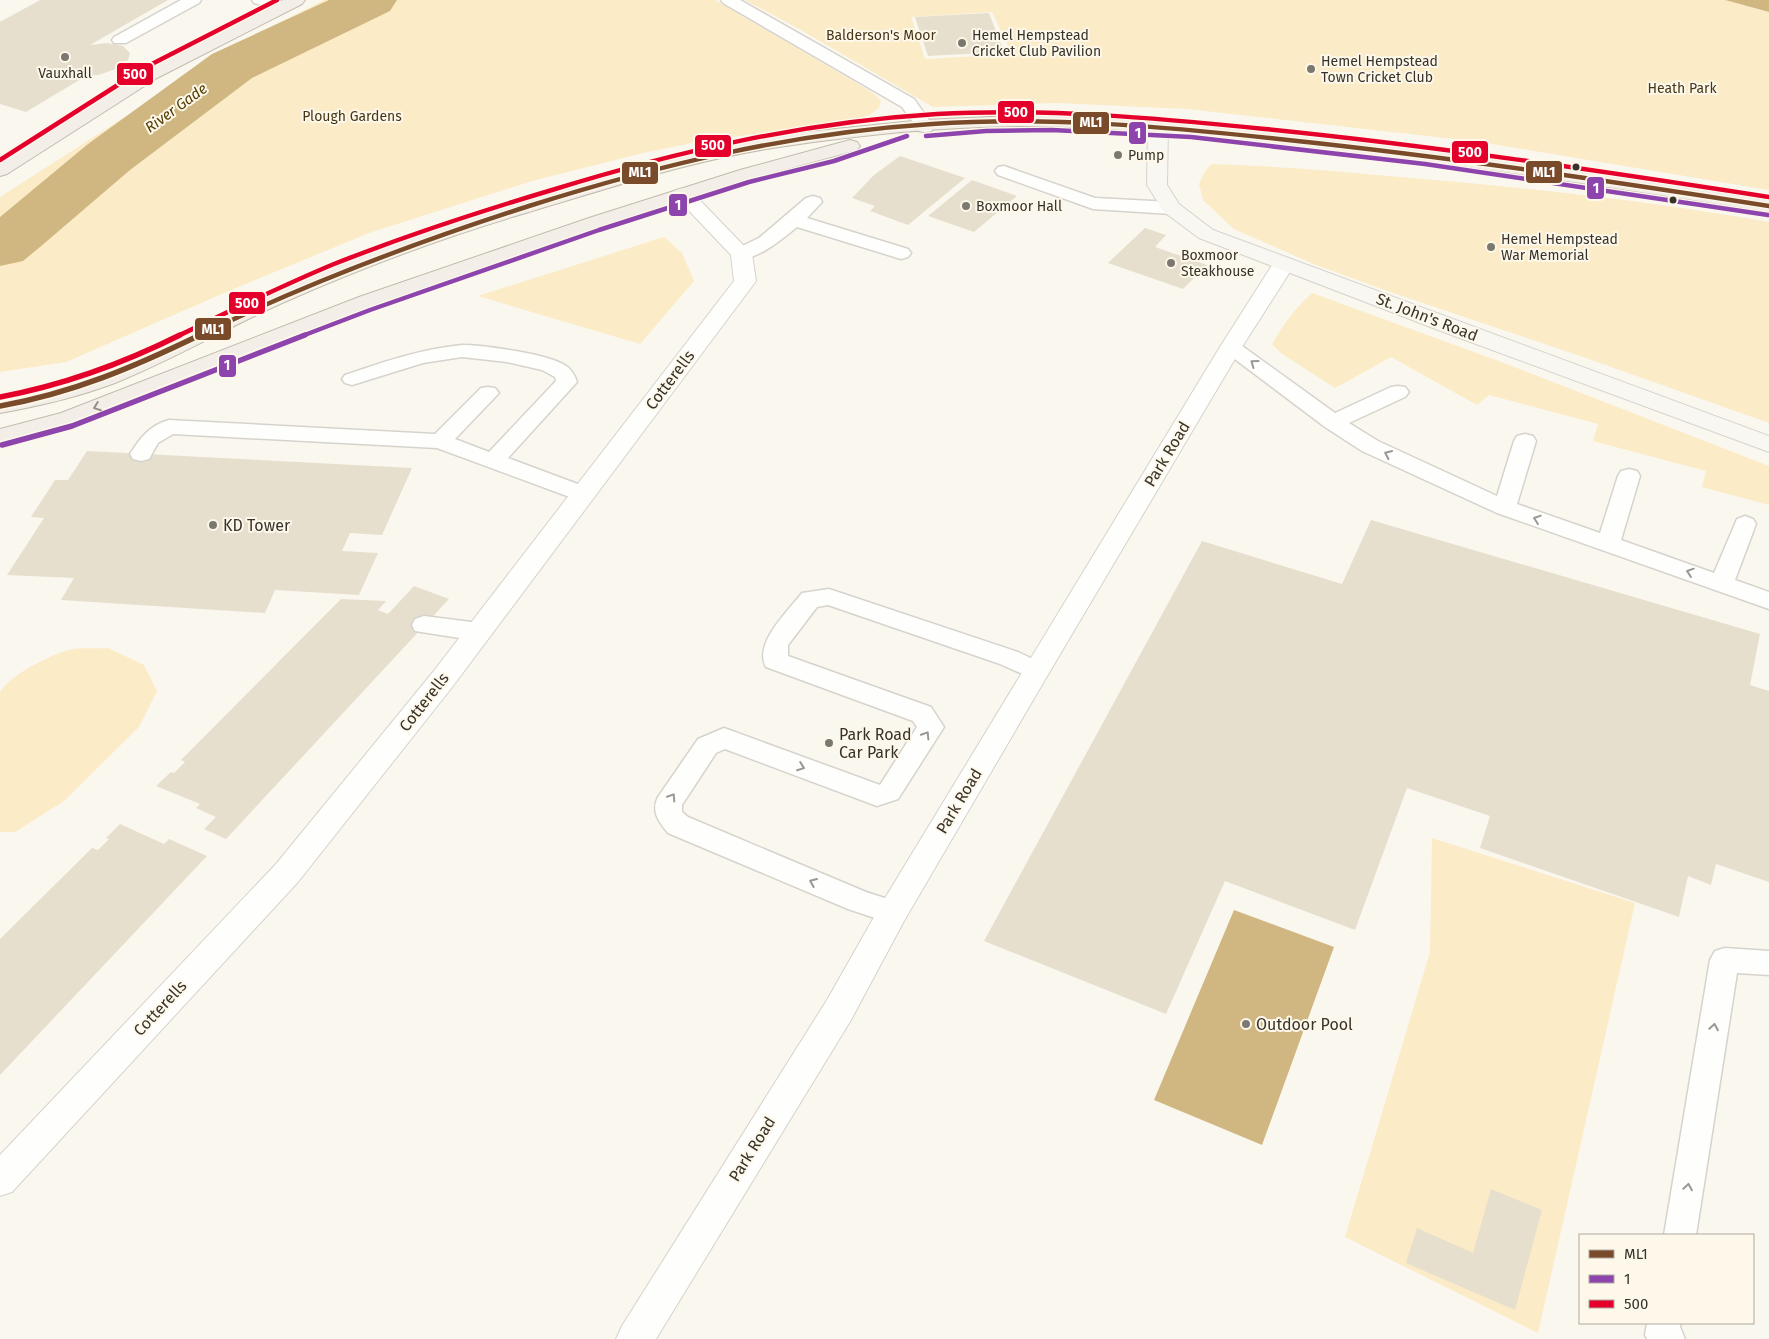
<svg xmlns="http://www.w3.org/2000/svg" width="1769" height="1339" font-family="'Fira Sans',sans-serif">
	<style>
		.green { fill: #fbebc7; fill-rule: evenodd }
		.water { fill: #d0b782 }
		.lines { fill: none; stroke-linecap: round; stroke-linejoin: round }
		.river { fill: #d0b782; fill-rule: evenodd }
		.building { fill: #e7dfcd }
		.lane-casing { stroke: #d6d3cc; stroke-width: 3 }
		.street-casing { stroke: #d6d3cc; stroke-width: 2 }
		.secondary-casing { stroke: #d6d3cc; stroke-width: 2 }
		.primary-casing { stroke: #c2bbab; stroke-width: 2 }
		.lane { fill: #fefefd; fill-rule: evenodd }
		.street { fill: #fefefd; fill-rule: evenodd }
		.secondary { fill: #f8f7f2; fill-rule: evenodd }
		.primary { fill: #f3efe8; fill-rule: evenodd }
		.bus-1-far1-casing { stroke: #fef8eb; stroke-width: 7 }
		.bus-1-casing { stroke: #fef8eb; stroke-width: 9 }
		.bus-2-far1-casing { stroke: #fef8eb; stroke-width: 7 }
		.bus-2-casing { stroke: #fef8eb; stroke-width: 9 }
		.bus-3-far1-casing { stroke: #fef8eb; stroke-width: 7 }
		.bus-3-casing { stroke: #fef8eb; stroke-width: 9 }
		.bus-1-far1 { stroke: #7a4b2a; stroke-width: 4.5 }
		.bus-1 { stroke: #7a4b2a; stroke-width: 5.5 }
		.bus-2-far1 { stroke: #8e44ad; stroke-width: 4.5 }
		.bus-2 { stroke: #8e44ad; stroke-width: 5.5 }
		.bus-3-far1 { stroke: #e4002b; stroke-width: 4.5 }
		.bus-3 { stroke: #e4002b; stroke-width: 5.5 }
		.oneway { stroke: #9a9894 }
		.oneway2 { stroke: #95918a }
		.poi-dot { fill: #7b7870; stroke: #fef8eb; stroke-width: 2 }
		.bus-dot { fill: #37332b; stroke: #fef8eb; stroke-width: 2 }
		.labels { text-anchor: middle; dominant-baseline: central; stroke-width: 4; stroke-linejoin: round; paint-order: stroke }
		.far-park-label { font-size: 14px; fill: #453616; stroke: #fef8eb }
		.far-poi-label { font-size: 14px; fill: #37332b; stroke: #fef8eb; text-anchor: start }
		.far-water-label { font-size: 15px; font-style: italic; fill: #533d00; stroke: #fef8eb }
		.street-label { font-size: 16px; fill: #37332b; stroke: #fef8eb }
		.poi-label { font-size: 16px; fill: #37332b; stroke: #fef8eb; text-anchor: start }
		.line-badge { stroke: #fef8eb; stroke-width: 2 }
		.badge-label { font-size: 14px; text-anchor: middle; font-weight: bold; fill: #fff }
	</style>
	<rect width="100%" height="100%" fill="#faf7ef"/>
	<!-- green -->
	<path class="green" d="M324 0H715L870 91 881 100 879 108 870 115 846 122 702 141 643 153 532 181 369 233 224 293 66 362 0 372V197L240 43Z
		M745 0H1725L1769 12V190L1480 142 1187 109 1056 103 933 107 801 30ZM992 12 1012 54 925 59 911 17Z
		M1211 164C1278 166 1345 172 1412 178 1531 188 1651 201 1769 222V423L1586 358 1396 294 1316 265 1234 229 1203 200 1199 184 1204 173Z
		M664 237 682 253 694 281 640 344 478 296Z
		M1312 293 1512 366 1769 466V505L1702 487 1706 471 1593 441 1598 424 1489 395 1477 405 1391 357 1335 388 1282 354 1272 344C1283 325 1295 308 1312 293Z
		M108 648 144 665 157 691 139 727 64 801 15 832H0V692C10 675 50 655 69 650 81 647 96 649 108 648Z
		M1432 838 1635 903 1538 1333 1345 1237 1430 952Z"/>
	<!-- water -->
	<path class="water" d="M1725 0H1769V12Z
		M1234 910 1334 947 1262 1145 1154 1100Z"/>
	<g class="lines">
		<!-- river -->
		<path class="river" d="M329 0H397L390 11 252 78 130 170 40 247 23 261 0 266V217L88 144 212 54Z"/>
	</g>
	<!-- building -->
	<path class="building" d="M40 0H168L90 45 107 43 123 46 130 53 128 60 116 69 98 75 86 76 26 112 0 104V22Z
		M989 13 1004 52 928 56 915 17Z
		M900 156 965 178 908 225 870 211 875 206 852 198 874 175Z
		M972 180 1017 196 974 232 928 216Z
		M1145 228 1166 235 1155 247 1207 265 1183 289 1108 263Z
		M87 451 412 468 382 535 350 533 342 551 378 553 359 595 275 590 265 613 61 600 74 578 7 575 44 518 31 517 55 480H68Z
		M1371 520 1760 634 1750 685 1769 691V882L1716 864 1711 885 1688 876 1679 917 1480 848 1490 816 1407 788 1355 930 1225 881 1166 1014 984 941 1202 541 1342 584Z
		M414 586 449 599 226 839 204 829 216 817 196 808 200 804 156 786 171 772 174 773 185 762 181 760 341 599 386 601 378 610 388 614Z
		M120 824 164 844 169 839 207 856 0 1075V939L92 848 98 850 109 839 106 838Z
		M1491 1189 1542 1210 1515 1310 1406 1263 1417 1228 1473 1253Z"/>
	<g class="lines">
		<!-- lane casing -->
		<g class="lane-casing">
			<path id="lane" d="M181 0H201L199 3 126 43H114L112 40 114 37Z
				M252 0H278L289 3 291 6 289 9 283 11 254 3Z
				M721 0H740L914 99 934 127 931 131 925 132 919 131 902 107 723 3Z
				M1004 166 1095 198 1171 202 1178 204 1180 208 1178 212 1171 214 1093 209 998 175 995 171 998 167Z
				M813 196 820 198 822 202 807 218 908 249 911 253 908 257 901 259 797 227C782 239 755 263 734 258L731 254 734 250 759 238 806 198Z
				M1231 341 1238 343 1335 413 1391 387 1398 386 1405 387 1409 392 1405 397 1349 423 1378 441 1497 496 1514 441 1517 436 1525 434 1533 436 1536 441 1517 504 1600 533 1618 476 1621 471 1629 469 1637 471 1640 476 1621 540 1714 573 1737 519 1745 516 1753 519 1756 524 1735 580 1769 592V609L1497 513 1362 451 1325 427 1224 351 1221 347 1224 343Z
				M462 345C483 345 550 354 566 366 572 370 575 376 577 382L508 458 591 489 594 494 591 499 583 501 575 499 437 448 173 434 158 443 149 459 141 461 133 459 130 454C140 438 150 425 169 420L435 434 481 388 488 387 495 388 499 393 455 439 489 452 556 381 555 377 542 370 507 362 462 357 423 363 352 385 345 383 342 379 345 375C383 362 421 349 462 345Z
				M829 589 1018 652 1045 665 1049 671 1045 677 1036 680 1000 664 828 605 817 607 788 645V656L931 707 944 727 898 799 877 806 725 749 716 753 682 805V812L688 817 866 892 903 904 907 912 903 920 893 924 848 909 668 833C658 821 651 811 658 797L698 739 724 728 880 785 917 727 913 721 766 667C753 644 788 611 802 593Z
				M424 616 479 623 488 626 491 632 488 638 479 641 415 631 412 625 415 619Z
				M1725 948 1769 951V975L1737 973 1696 1235H1664L1710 960 1715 951Z
				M1647 1323H1681L1680 1327 1685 1339H1647L1645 1335Z"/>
		</g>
		<!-- street casing -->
		<g class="street-casing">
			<path id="street" d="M683 188 690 190 748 250 752 254 756 281 453 686 298 882 12 1192 0 1196V1155L276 864 433 672 734 281 731 255 673 194 676 190Z
				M1284 258 1292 259 1295 264 1242 347 1046 678 904 921 851 1020 656 1339H616L622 1326 827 1000 882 903 1220 347 1276 259Z"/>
		</g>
		<!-- secondary casing -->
		<g class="secondary-casing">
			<path id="secondary" d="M1158 121 1165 123 1168 127 1167 185 1179 204 1213 230 1769 436V452L1446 333 1199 238 1164 212 1147 185 1148 127 1151 123Z"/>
		</g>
		<!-- primary casing -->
		<g class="primary-casing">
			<path id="primary" d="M283 0H305L302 4 157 78 7 174 0 176V161L145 70Z
				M1036 115C1113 117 1190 124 1266 132 1435 148 1602 174 1769 200V212C1603 186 1437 160 1270 144 1191 136 1112 127 1033 126 950 126 868 134 786 146 698 158 614 187 529 212 444 237 361 268 280 304 225 329 172 360 115 383 78 397 39 406 0 413V399L48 389 98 373 264 295 388 245 482 213 645 165 719 146 786 134 923 120Z
				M850 140 857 142 860 146 857 150 754 178 603 226 375 307 77 423 0 444V429L61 413 359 297 589 218 740 170Z"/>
		</g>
		<!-- lane -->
		<use href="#lane" class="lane"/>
		<!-- street -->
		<use href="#street" class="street"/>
		<!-- secondary -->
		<use href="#secondary" class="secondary"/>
		<!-- primary -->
		<use href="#primary" class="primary"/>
		<!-- bus-1-far1 casing -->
		<g class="bus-1-far1-casing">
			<path id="bus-1-far1" d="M198 336C307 283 413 243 529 206 662 164 792 133 932 124 1051 116 1169 127 1288 140 1449 157 1609 181 1769 206"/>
		</g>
		<!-- bus-1 casing -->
		<g class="bus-1-casing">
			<path id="bus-1" d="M0 406C73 393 134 367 200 335"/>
		</g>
		<!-- bus-2-far1 casing -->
		<g class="bus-2-far1-casing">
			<path id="bus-2-far1" d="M926 136 986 131 1052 130 1191 137 1425 164 1768 215
				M302 336 370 310 599 230 749 182 834 161 907 136"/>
		</g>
		<!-- bus-2 casing -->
		<g class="bus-2-casing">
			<path id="bus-2" d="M2 445 72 426 305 335"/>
		</g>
		<!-- bus-3-far1 casing -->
		<g class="bus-3-far1-casing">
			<path id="bus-3-far1" d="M0 160 146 67 277 0
				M178 336C230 311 281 286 334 264 405 236 478 212 552 190 678 151 805 122 937 114 1047 108 1156 118 1265 129 1434 146 1601 171 1769 197"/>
		</g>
		<!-- bus-3 casing -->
		<g class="bus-3-casing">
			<path id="bus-3" d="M0 397C64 385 122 364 180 335"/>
		</g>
		<!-- bus-1-far1 -->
		<use href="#bus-1-far1" class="bus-1-far1"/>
		<!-- bus-1 -->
		<use href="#bus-1" class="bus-1"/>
		<!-- bus-2-far1 -->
		<use href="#bus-2-far1" class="bus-2-far1"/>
		<!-- bus-2 -->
		<use href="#bus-2" class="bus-2"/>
		<!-- bus-3-far1 -->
		<use href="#bus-3-far1" class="bus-3-far1"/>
		<!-- bus-3 -->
		<use href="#bus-3" class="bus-3"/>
	</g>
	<!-- one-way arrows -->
	<defs><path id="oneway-chevron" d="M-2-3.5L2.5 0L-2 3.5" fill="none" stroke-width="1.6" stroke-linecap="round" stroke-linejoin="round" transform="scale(1.25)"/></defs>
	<g class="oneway">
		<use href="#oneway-chevron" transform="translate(1254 363) rotate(-144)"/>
		<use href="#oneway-chevron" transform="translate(1388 454) rotate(-155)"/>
		<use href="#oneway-chevron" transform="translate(1537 519) rotate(-161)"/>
		<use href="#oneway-chevron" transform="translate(1690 572) rotate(-161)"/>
		<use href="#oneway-chevron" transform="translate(926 735) rotate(-58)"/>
		<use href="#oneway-chevron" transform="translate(801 767) rotate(21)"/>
		<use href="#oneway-chevron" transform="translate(672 797) rotate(-57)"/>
		<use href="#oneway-chevron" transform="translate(813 882) rotate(-157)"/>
		<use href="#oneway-chevron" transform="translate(1714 1027) rotate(-80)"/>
		<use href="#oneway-chevron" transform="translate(1688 1187) rotate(-81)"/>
	</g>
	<use class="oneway2" href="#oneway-chevron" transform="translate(97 407) rotate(159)"/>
	<!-- markers -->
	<g class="poi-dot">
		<circle cx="962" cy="43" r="5"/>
		<circle cx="65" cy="57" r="5"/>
		<circle cx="1311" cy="69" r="5"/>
		<circle cx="1118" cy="155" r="5"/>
		<circle cx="966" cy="206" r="5"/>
		<circle cx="1491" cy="247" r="5"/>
		<circle cx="1171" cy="263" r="5"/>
		<circle cx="213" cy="525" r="5"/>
		<circle cx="829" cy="743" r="5"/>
		<circle cx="1246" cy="1024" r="5"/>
	</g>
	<g class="bus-dot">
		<circle cx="1576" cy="167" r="4.5"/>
		<circle cx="1673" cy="200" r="4.5"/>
	</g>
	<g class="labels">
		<!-- far-park labels -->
		<g class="far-park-label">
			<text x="881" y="35">Balderson's Moor</text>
			<text x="1682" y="88">Heath Park</text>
			<text x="352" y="116">Plough Gardens</text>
		</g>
		<!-- far-poi labels -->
		<g class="far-poi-label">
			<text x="972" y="35">Hemel Hempstead<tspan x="972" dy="16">Cricket Club Pavilion</tspan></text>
			<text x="1321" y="61">Hemel Hempstead<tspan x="1321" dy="16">Town Cricket Club</tspan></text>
			<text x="65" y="73" text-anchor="middle">Vauxhall</text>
			<text x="1128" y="155">Pump</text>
			<text x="976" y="206">Boxmoor Hall</text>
			<text x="1501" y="239">Hemel Hempstead<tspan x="1501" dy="16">War Memorial</tspan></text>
			<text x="1181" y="255">Boxmoor<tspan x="1181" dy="16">Steakhouse</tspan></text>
		</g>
		<!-- far-water labels -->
		<g class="far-water-label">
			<text transform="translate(176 108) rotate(-36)">River Gade</text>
		</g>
		<!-- street labels -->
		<g class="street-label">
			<text transform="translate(1427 317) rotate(21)">St. John's Road</text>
			<text transform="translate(670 380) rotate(-53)">Cotterells</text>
			<text transform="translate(1167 454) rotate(-59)">Park Road</text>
			<text transform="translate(424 702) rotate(-52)">Cotterells</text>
			<text transform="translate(959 801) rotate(-59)">Park Road</text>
			<text transform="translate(160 1008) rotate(-47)">Cotterells</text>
			<text transform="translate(752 1149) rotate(-58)">Park Road</text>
		</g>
		<!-- poi labels -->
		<g class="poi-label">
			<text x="223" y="525">KD Tower</text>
			<text x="839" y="734">Park Road<tspan x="839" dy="18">Car Park</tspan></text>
			<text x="1256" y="1024">Outdoor Pool</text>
		</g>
	</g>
	<g class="line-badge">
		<rect x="116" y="62" width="38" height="24" rx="5" fill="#e4002b"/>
		<rect x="997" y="100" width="38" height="24" rx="5" fill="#e4002b"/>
		<rect x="1072" y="111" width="38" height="24" rx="5" fill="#7a4b2a"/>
		<rect x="1128" y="121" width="19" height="24" rx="5" fill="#8e44ad"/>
		<rect x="694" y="134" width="38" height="24" rx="5" fill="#e4002b"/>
		<rect x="1451" y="140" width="38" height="24" rx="5" fill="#e4002b"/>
		<rect x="1525" y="160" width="38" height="24" rx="5" fill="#7a4b2a"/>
		<rect x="621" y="161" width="38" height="24" rx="5" fill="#7a4b2a"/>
		<rect x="1586" y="176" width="19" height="24" rx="5" fill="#8e44ad"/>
		<rect x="668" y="193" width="20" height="24" rx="5" fill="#8e44ad"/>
		<rect x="228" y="291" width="38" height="24" rx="5" fill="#e4002b"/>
		<rect x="194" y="317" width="38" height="24" rx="5" fill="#7a4b2a"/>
		<rect x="218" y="354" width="19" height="24" rx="5" fill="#8e44ad"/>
	</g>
	<g class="badge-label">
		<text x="135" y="79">500</text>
		<text x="1016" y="117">500</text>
		<text x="1091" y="127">ML1</text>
		<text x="1138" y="138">1</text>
		<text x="713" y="150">500</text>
		<text x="1470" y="157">500</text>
		<text x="1544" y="177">ML1</text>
		<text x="640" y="177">ML1</text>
		<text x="1596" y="193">1</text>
		<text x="678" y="210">1</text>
		<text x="247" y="308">500</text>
		<text x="213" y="334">ML1</text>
		<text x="227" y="370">1</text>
	</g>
	<!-- legend -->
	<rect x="1579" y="1234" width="175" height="90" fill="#fef8eb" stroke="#aea99e"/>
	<rect x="1589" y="1250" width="25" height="8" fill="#7a4b2a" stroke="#aea99e"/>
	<text x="1624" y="1259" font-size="15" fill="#37332b">ML1</text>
	<rect x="1589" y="1275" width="25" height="8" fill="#8e44ad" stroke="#aea99e"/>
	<text x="1624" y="1284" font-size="15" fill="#37332b">1</text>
	<rect x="1589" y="1300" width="25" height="8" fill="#e4002b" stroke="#aea99e"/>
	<text x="1624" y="1309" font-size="15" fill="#37332b">500</text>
</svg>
